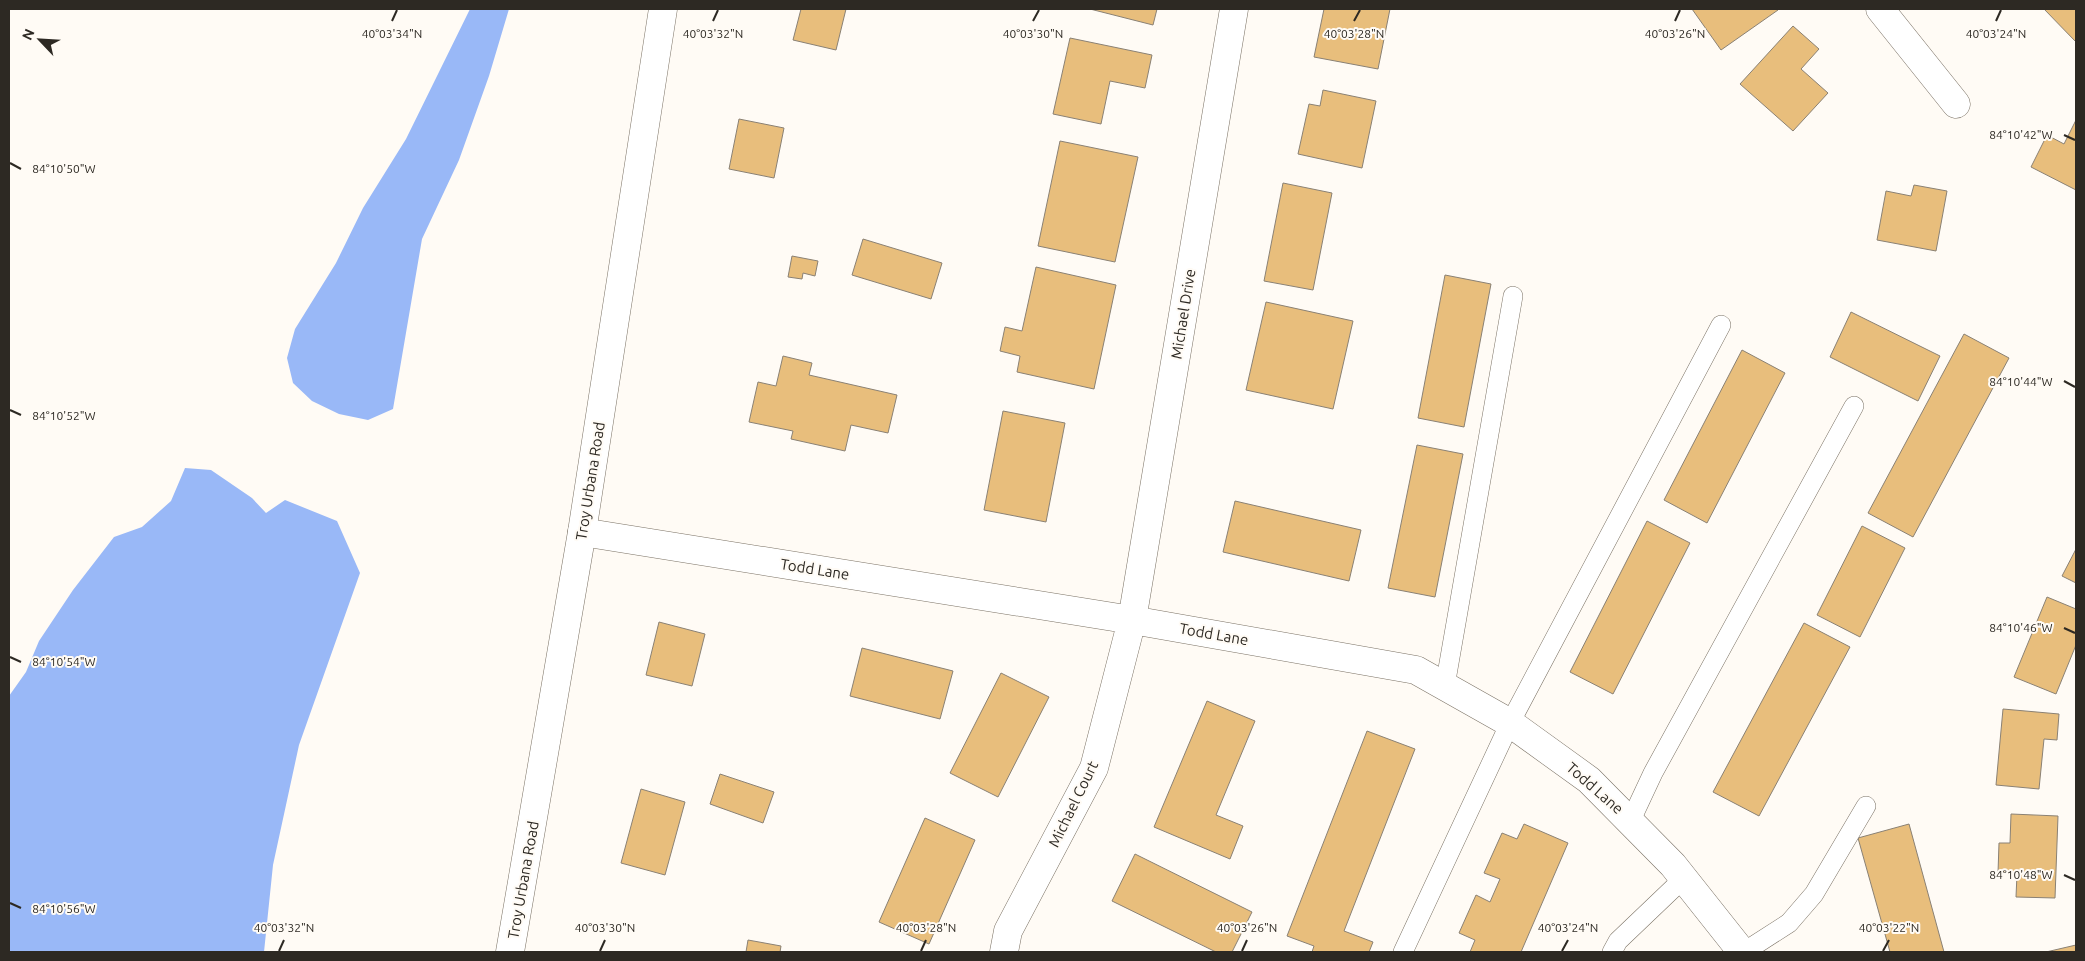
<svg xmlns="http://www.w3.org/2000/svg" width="2085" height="961" font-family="Ubuntu,sans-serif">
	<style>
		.water { fill: #99b8f7 }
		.building { fill: #e8be7c; stroke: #8a8174 }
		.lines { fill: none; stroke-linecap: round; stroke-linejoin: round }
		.lane-casing { stroke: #7b7265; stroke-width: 20 }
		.street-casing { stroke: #7b7265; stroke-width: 29 }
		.secondary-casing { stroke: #7b7265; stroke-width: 29 }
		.lane { stroke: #fff; stroke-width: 19 }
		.street { stroke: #fff; stroke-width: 28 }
		.secondary { stroke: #fff; stroke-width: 28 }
		.ticks { fill: none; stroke: #2d2923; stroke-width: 2 }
		.labels { text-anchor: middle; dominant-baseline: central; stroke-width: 4; stroke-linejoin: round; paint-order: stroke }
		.street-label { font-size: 15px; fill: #2d2923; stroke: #fffbf5 }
		.ticks-label { font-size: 12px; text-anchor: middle; fill: #2d2923; stroke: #fffbf5; stroke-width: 4; stroke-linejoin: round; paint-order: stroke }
	</style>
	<rect width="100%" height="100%" fill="#fffbf5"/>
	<!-- water -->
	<path class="water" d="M470 9H509L489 76 459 160 422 239 393 409 368 420 339 414 312 401 293 383 287 358 295 329 336 263 363 208 406 139Z
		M185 468 211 470 252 498 266 513 285 500 337 521 360 573 299 745 273 865 264 952H9V696L26 672 39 641 73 590 114 537 142 527 171 501Z"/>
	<!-- building -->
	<path class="building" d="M801 9H846L836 50 793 40Z
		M1090 9H1157L1153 25Z
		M1324 9H1390L1378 69 1314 57Z
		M1692 9H1777L1778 10 1721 50Z
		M2044 9H2076V42Z
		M1793 26 1819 49 1801 69 1828 93 1793 131 1740 84Z
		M1070 38 1152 55 1145 88 1110 81 1101 124 1053 114Z
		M1323 90 1376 101 1362 168 1298 154 1309 104 1320 106Z
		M739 119 784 128 774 178 729 169Z
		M2076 120V190L2031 167 2047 135 2064 144Z
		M1060 141 1138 157 1115 262 1038 246Z
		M1283 183 1332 193 1313 290 1264 281Z
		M1914 185 1947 191 1936 251 1877 240 1886 191 1911 196Z
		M863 239 942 263 931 299 852 275Z
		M792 256 818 261 815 276 803 273 802 279 788 277Z
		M1036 267 1116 285 1094 389 1017 372 1020 356 1000 351 1005 327 1022 331Z
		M1445 275 1491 284 1464 427 1418 418Z
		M1266 302 1353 321 1333 409 1246 390Z
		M1851 312 1940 356 1918 401 1830 357Z
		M1964 334 2009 358 1913 537 1868 513Z
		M1742 350 1785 373 1707 523 1664 500Z
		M783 356 812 363 809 375 897 395 888 433 851 425 845 451 791 439 793 431 749 422 758 382 776 386Z
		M1003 411 1065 423 1046 522 984 510Z
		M1417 445 1463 454 1435 597 1388 588Z
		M1235 501 1361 530 1349 581 1223 552Z
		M1647 521 1690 543 1613 694 1570 672Z
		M1862 526 1905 548 1860 637 1817 615Z
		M2076 549V583L2062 576Z
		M2047 597 2076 609V645L2056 694 2014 677Z
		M659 622 705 634 692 686 646 675Z
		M1804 623 1850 647 1759 816 1713 792Z
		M862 648 953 671 940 719 850 696Z
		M1001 673 1049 697 998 797 950 773Z
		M1207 701 1255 721 1216 815 1243 826 1230 859 1154 827Z
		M2003 709 2059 714 2057 740 2044 739 2039 789 1996 785Z
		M1367 731 1415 749 1344 931 1373 942 1369 952H1312L1314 946 1287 936Z
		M720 774 774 792 763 823 710 804Z
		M641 789 685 802 665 875 621 863Z
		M2011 814 2058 816 2055 898 2016 897 2017 874 1998 873 1999 843H2010Z
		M925 818 975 840 929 944 879 922Z
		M1524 824 1568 843 1521 952H1470L1475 940 1459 933 1476 895 1490 902 1500 879 1484 873 1502 833 1517 839Z
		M1909 824 1944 952H1890L1858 838Z
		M1135 854 1252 912 1232 952H1216L1112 901Z
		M748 940 781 946 780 952H746Z
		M2076 945V952H2046Z"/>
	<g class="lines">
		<!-- lane casing -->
		<g class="lane-casing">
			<path id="lane" d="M1445 686 1513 296
				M1631 820 1653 773 1854 406
				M1403 952 1510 723 1721 325
				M1612 952 1618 941 1684 878
				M1744 952 1789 923 1814 894 1866 806"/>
		</g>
		<!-- street casing -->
		<g class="street-casing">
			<path id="street" d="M1880 9 1956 104
				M582 532 1132 620 1416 670 1510 723 1589 780 1673 865 1742 952
				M1004 952 1008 931 1094 768 1132 620 1234 9"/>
		</g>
		<!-- secondary casing -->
		<g class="secondary-casing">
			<path id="secondary" d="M510 952 582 532 663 9"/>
		</g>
		<!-- lane -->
		<use href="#lane" class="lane"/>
		<!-- street -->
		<use href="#street" class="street"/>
		<!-- secondary -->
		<use href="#secondary" class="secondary"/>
	</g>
	<!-- ticks -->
	<path class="ticks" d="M392 21 397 10M713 21 718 10M1033 21 1039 10M1354 21 1360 10M1675 21 1680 10M1996 21 2001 10M2064 135 2075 140M10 163 21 169M2064 381 2075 387M10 410 21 415M2064 628 2075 633M10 657 21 662M2064 875 2075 880M10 903 21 908M279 951 284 940M600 951 605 940M921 951 926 940M1242 951 1247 940M1562 951 1568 940M1883 951 1889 940"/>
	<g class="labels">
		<!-- street labels -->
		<g class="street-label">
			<text transform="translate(1183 314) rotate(-81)">Michael Drive</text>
			<text transform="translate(590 481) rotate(-81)">Troy Urbana Road</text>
			<text transform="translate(815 569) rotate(9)">Todd Lane</text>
			<text transform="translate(1214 634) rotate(10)">Todd Lane</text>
			<text transform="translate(1595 788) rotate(41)">Todd Lane</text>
			<text transform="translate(1073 804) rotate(-64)">Michael Court</text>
			<text transform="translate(523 880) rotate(-80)">Troy Urbana Road</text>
		</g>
	</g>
	<g class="ticks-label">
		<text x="392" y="38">40°03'34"N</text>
		<text x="713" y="38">40°03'32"N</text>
		<text x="1033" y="38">40°03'30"N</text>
		<text x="1354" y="38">40°03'28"N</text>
		<text x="1675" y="38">40°03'26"N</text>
		<text x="1996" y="38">40°03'24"N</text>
		<text x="2021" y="139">84°10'42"W</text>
		<text x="64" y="173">84°10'50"W</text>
		<text x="2021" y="386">84°10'44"W</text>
		<text x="64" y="420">84°10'52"W</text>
		<text x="2021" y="632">84°10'46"W</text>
		<text x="64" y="666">84°10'54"W</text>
		<text x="2021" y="879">84°10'48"W</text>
		<text x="64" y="913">84°10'56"W</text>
		<text x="284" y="932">40°03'32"N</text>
		<text x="605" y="932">40°03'30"N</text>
		<text x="926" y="932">40°03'28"N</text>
		<text x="1247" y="932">40°03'26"N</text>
		<text x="1568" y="932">40°03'24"N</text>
		<text x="1889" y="932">40°03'22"N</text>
	</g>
	<!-- border -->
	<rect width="2085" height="961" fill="none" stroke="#2d2923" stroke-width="20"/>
	<!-- north arrow -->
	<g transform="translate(40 40) rotate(295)" stroke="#fffbf5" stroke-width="4" paint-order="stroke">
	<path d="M0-4L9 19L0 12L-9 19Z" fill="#2d2923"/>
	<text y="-8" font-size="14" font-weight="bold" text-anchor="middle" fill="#2d2923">N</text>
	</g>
</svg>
